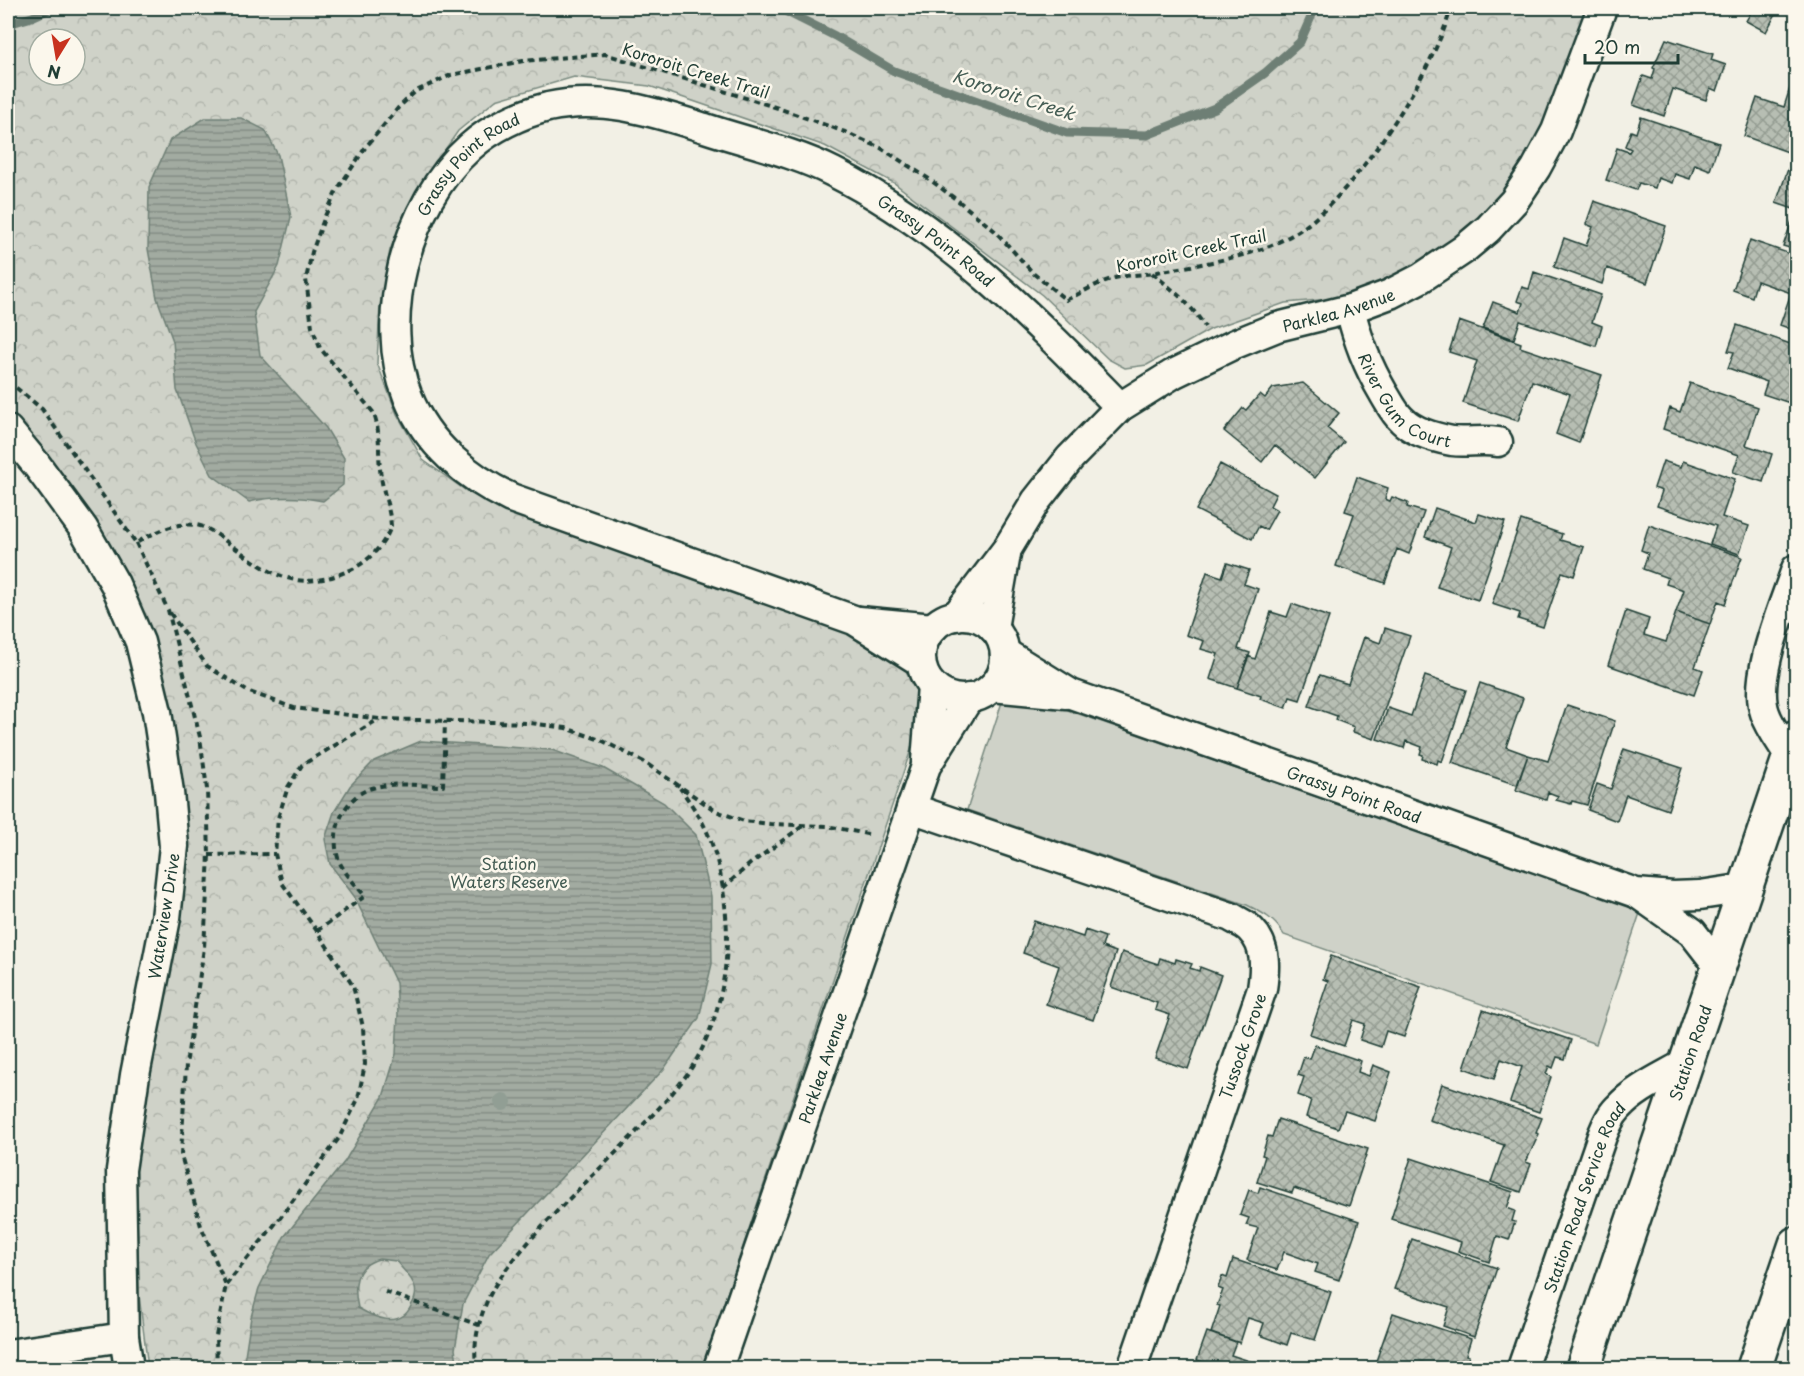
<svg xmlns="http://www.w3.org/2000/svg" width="1804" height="1376" font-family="'Playpen Sans',sans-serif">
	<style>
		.grass { fill: #cfd2c8; stroke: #77887e; stroke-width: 1.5 }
		.park { fill: url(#park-crowns); stroke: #77887e; stroke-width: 1.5; fill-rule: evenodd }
		.water { fill: url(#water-rules); stroke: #6e7f75; stroke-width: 1.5; fill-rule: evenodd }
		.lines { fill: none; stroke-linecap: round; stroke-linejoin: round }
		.stream { stroke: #6e7f75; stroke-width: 9 }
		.building { fill: url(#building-cross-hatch); stroke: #1f3d34; stroke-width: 1.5 }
		.street-casing { stroke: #1f3d34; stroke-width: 33 }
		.primary-casing { stroke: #1f3d34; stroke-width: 38 }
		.path { stroke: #1f3d34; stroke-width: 4; stroke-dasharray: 6 4.5; stroke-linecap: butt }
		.street { stroke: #fbf7ec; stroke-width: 28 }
		.primary { stroke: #fbf7ec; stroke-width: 33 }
		.tree { fill: #919e94 }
		.labels { text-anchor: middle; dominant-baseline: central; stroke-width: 5; stroke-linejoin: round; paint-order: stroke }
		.street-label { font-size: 16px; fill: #1f3d34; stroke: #fbf7ec }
		.park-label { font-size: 16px; fill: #425b52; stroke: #fbf7ec }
		.water-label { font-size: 18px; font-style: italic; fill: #465e55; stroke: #fbf7ec }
	</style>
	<defs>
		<pattern id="park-crowns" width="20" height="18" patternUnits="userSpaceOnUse" patternTransform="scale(1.5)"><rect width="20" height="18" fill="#cfd2c8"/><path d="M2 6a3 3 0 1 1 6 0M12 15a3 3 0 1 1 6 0" fill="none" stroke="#b1b5ac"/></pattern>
		<pattern id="water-rules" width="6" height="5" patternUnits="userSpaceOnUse" patternTransform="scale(1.5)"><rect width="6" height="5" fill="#a2aba1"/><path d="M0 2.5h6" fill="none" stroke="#838c84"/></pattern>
		<pattern id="building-cross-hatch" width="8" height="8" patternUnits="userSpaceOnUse" patternTransform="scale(1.5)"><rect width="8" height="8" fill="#b7beb3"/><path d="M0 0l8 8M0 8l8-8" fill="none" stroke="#949c92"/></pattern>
	</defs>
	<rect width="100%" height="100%" fill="#f2f0e5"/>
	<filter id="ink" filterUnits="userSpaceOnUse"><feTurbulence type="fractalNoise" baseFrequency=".0167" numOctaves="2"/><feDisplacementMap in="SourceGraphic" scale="12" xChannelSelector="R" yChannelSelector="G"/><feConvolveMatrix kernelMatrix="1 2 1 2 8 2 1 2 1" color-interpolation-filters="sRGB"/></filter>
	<g filter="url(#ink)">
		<!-- grass -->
		<path class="grass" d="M1039 700 1641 910 1596 1044 1284 935C1275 919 1263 913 1247 905L967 810 1002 702Z"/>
		<!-- park -->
		<path class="park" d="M8 8H1589L1541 134 1504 194 1454 242 1404 277 1342 298 1285 303 1211 329 1147 365 1125 368 1108 359 1042 295 894 183 825 146 649 86 574 77 496 100 458 131 414 194 390 250 380 305 377 363 397 414 423 460 468 492 500 508 898 644 924 711 702 1368H148L139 1295 136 1170 143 1026 169 854 128 632 8 419ZM39 39H75V75H39Z"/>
		<!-- water -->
		<path class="water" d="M205 118H241L265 130 278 155 291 217 279 266 254 312 260 355 326 428 344 458 343 485 323 501C297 496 274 496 249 502L212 475 196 443 177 390 173 341 157 298 148 249 149 187 170 140Z
			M421 741 552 750 603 768 664 803 696 835 711 896 712 964 699 1018 664 1069 489 1254 463 1304 455 1349 458 1368H245L244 1362 251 1317 259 1288 284 1237 345 1161 383 1097 396 1054 398 1014 396 983 354 896 330 864 325 839 334 812 350 786 374 761ZM379 1259 396 1261C402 1269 414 1279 415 1288 417 1295 414 1301 411 1306 400 1329 375 1318 358 1308 353 1286 354 1266 379 1259Z"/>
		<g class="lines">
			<!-- stream -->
			<path class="stream" d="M779 8 835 36 894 71 1067 133 1147 135 1215 108 1265 73 1300 42 1315 8
				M8 24 32 17 52 8"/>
		</g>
		<!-- building -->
		<path class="building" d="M1739 8H1779L1766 32 1746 21 1750 14Z
			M1666 39 1713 54 1711 60 1726 65 1717 91 1710 88 1706 100 1673 89 1664 116 1633 105 1643 76 1652 79 1655 69 1653 68Z
			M1790 88 1796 90V155L1744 136 1757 98 1784 107Z
			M1641 117 1719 143 1710 170 1695 164 1690 179 1675 174 1672 183 1658 178 1655 188 1639 183 1636 190 1606 180 1617 148 1629 152 1631 149 1625 146 1631 131 1636 133Z
			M1788 169 1796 172V210L1776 203Z
			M1594 201 1666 226 1647 283 1607 268 1602 284 1554 267 1564 238 1586 246 1593 227 1586 224Z
			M1792 221 1796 222V250L1783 246Z
			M1750 240 1796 256V331L1780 325 1791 293 1757 281 1752 297 1733 290Z
			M1534 272 1601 295 1592 322 1602 326 1596 346 1520 321 1514 339 1483 328 1493 302 1520 312 1523 303 1517 301 1522 287 1529 289Z
			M1459 321 1521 343 1520 347 1602 375 1579 443 1556 434 1570 394 1532 381 1518 421 1463 403 1477 361 1449 352Z
			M1737 325 1796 346V364L1793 374 1796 375V384L1790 403 1763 394 1767 382 1728 368 1734 352 1728 351Z
			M1303 383 1339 413 1327 428 1344 442 1315 478 1275 445 1262 462 1224 431 1243 408 1246 410 1260 394 1265 398 1273 388Z
			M1690 383 1758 407 1746 445 1772 454 1763 482 1733 472 1739 455 1663 429 1670 408 1680 412Z
			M1663 461 1681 467 1683 461 1735 479 1722 517 1749 526 1739 554 1710 544 1716 526 1657 506 1662 491 1654 488Z
			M1220 464 1276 494 1270 506 1277 510 1266 530 1259 526 1252 539 1196 510Z
			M1357 477 1388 488 1385 499 1390 501 1392 497 1408 503 1407 507 1424 512 1409 554 1397 549 1385 583 1336 566 1354 514 1345 511Z
			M1435 508 1476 522 1479 514 1505 522 1478 600 1437 587 1451 547 1425 537Z
			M1521 520 1562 534 1560 540 1584 547 1574 576 1562 572 1543 627 1518 619 1520 613 1492 604Z
			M1649 525 1742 557 1725 604 1718 601 1710 624 1676 612 1684 590 1666 584 1668 578 1643 569 1648 553 1641 550Z
			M1227 563 1249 570 1244 584 1258 589 1238 649 1250 653 1237 688 1210 679 1218 654 1201 649 1204 641 1186 635 1207 572 1222 577Z
			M1292 604 1329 617 1300 700 1290 697 1286 708 1260 699 1261 696 1237 688 1248 656 1255 659 1271 612 1287 617Z
			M1626 611 1649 619 1644 635 1666 642 1676 612 1710 624 1695 667 1703 670 1694 695 1608 665Z
			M1385 628 1410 636 1374 739 1353 732 1354 727 1336 720 1337 716 1309 706 1320 675 1348 684 1364 637 1380 643Z
			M1425 676 1466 690 1442 762 1438 760 1437 764 1422 759 1423 755 1420 754 1422 747 1406 741 1404 748 1377 739 1388 708 1411 716Z
			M1480 683 1523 698 1506 747 1528 755 1517 785 1452 763Z
			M1567 705 1615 721 1587 805 1572 801 1571 804 1556 800 1558 796 1548 792 1546 800 1516 790 1528 755 1548 761Z
			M1624 749 1682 768 1668 810 1626 795 1617 821 1588 810 1597 784 1611 789Z
			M1034 921 1083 937 1085 930 1105 937 1102 947 1116 952 1093 1020 1046 1004 1059 966 1023 953Z
			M1122 952 1158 964 1160 958 1175 963 1176 959 1192 964 1190 968 1199 971 1200 967 1221 975 1188 1069 1155 1058 1170 1015 1155 1010 1157 1003 1111 987Z
			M1331 956 1421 987 1404 1037 1386 1031 1381 1047 1360 1040 1365 1024 1353 1020 1344 1046 1310 1034 1328 981 1323 979Z
			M1483 1010 1571 1040 1565 1059 1557 1057 1553 1068 1549 1066 1546 1074 1551 1077 1539 1112 1510 1102 1522 1067 1501 1059 1494 1079 1464 1068Z
			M1315 1045 1361 1061 1358 1072 1369 1076 1373 1065 1391 1072 1375 1121 1345 1111 1338 1128 1306 1117 1311 1100 1298 1095 1304 1077 1298 1075 1304 1057 1310 1059Z
			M1442 1084 1542 1118 1536 1133 1539 1134 1526 1162 1531 1164 1521 1192 1491 1182 1504 1145 1429 1120Z
			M1278 1119 1368 1149 1349 1206 1294 1188 1292 1193 1257 1182 1265 1156 1262 1155 1268 1136 1272 1137Z
			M1411 1158 1513 1192 1507 1208 1515 1211 1512 1221 1515 1222 1509 1240 1497 1236 1489 1262 1458 1251 1461 1242 1391 1219Z
			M1260 1187 1359 1221 1339 1280 1315 1272 1318 1264 1284 1252 1277 1270 1247 1260 1258 1228 1246 1225 1249 1218 1240 1215 1249 1190 1258 1193Z
			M1412 1239 1497 1268 1474 1337 1443 1326 1449 1307 1394 1289Z
			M1233 1259 1331 1292 1315 1340 1291 1333 1287 1345 1260 1335 1264 1323 1248 1318 1240 1343 1211 1333 1220 1306 1217 1305 1223 1290 1218 1288 1222 1276 1227 1278Z
			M1393 1313 1471 1339 1466 1355 1469 1356 1465 1368H1399L1376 1361Z
			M1207 1332 1236 1342 1231 1355 1271 1368H1222L1197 1360Z"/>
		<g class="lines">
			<!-- street casing -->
			<g class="street-casing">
				<g id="street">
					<path id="s1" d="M1350 309C1358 341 1367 365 1384 394 1389 402 1394 413 1402 420 1414 432 1436 438 1452 441 1468 443 1482 439 1498 442"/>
					<path d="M8 430 36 464 83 528 115 584 140 642 157 712 169 792 174 846 166 918 135 1075 121 1170 124 1337 129 1368"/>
					<circle cx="963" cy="657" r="42"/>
					<path id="s2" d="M956 616 1007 549 1036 501 1070 458 1120 407 1173 374 1235 344 1277 327 1350 309 1390 294 1421 278 1463 250 1488 229 1514 201 1536 168 1556 131 1602 8"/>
					<path d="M859 621 933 628"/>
					<path d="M993 628 1006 554"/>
					<path id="s3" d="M1005 653 1071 694 1636 893 1673 896 1700 895 1746 888"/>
					<path id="s4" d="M921 662 854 620 511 498C467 477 427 444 408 397 376 319 407 203 470 147 491 128 520 114 548 107 603 95 653 112 705 128 747 142 794 152 833 172 945 228 1034 319 1120 407"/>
					<path d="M992 687 1066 694"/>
					<path d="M1790 757C1782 743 1770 728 1765 713 1752 677 1784 606 1796 569"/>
					<path d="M926 761 932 686"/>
					<path d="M911 808 1231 917C1237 921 1246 924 1251 930 1267 946 1265 969 1262 989L1132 1368"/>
					<path d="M1638 894 1692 932 1720 968"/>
					<path d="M8 1354 124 1337"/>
					<path id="s5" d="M718 1368 926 766 969 698"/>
					<path id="s6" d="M1522 1368 1602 1136C1606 1126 1610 1116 1618 1108 1636 1088 1665 1076 1688 1062"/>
				</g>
			</g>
			<!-- primary casing -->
			<g class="primary-casing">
				<g id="primary">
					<path id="s7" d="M1583 1368 1796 738"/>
					<path d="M1754 1368 1796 1244"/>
				</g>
			</g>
			<!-- path -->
			<path class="path" d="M1152 273C1172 289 1192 305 1205 327
				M8 381 42 409 136 543C154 533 173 522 196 525 208 527 218 535 227 542 270 573 294 594 348 571 366 564 385 545 391 526 390 509 383 493 381 476 377 454 382 433 373 412L320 348 312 327 306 279 312 252 325 216 337 190 365 148 398 108 416 91 451 75 523 61 605 54 778 108 845 132 881 148 929 179 961 203 995 231 1034 274 1066 300C1082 293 1098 282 1115 278 1127 275 1140 275 1152 273 1184 267 1218 262 1250 253 1269 247 1287 239 1303 228 1357 190 1434 71 1451 8
				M136 543 168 610 200 737 207 789 209 855 204 948 186 1065 181 1155 201 1226 226 1285 216 1336 217 1368
				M170 613 207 666 247 691 294 708 380 719 530 723 566 728 603 741 644 762 716 811 744 821 770 824 827 826 872 835
				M209 855 275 854
				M723 888 750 864 804 825
				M317 931 365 896C356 885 346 875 340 863 328 836 342 799 369 789 392 781 419 786 443 786L445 721
				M226 1285 280 1218 339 1138 358 1099 365 1064 363 1027 353 986 317 931 282 883 275 854 278 818 288 787 302 765 379 719
				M385 1292 479 1325
				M176 1368 217 1363
				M477 1368C470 1340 485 1297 502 1275 542 1221 593 1177 639 1129 661 1106 684 1083 699 1055 717 1020 726 981 727 941 727 903 720 852 700 818 694 808 687 798 680 788"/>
			<!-- street -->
			<use href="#street" class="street"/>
			<!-- primary -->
			<use href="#primary" class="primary"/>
		</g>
		<!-- trees -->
		<circle class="tree" cx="503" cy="1102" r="9"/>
	</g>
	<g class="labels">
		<!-- street labels -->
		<g class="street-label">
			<text transform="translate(696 70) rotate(17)">Kororoit Creek Trail</text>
			<text stroke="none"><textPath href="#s4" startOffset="849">Grassy Point Road</textPath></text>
			<text stroke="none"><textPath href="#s4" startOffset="1371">Grassy Point Road</textPath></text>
			<text transform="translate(1191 250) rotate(-12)">Kororoit Creek Trail</text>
			<text stroke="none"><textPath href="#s2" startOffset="507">Parklea Avenue</textPath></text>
			<text stroke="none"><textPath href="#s1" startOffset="112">River Gum Court</textPath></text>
			<text stroke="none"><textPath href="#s3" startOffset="378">Grassy Point Road</textPath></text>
			<text transform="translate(163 916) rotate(-81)">Waterview Drive</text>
			<text transform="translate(1242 1046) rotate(-71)">Tussock Grove</text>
			<text stroke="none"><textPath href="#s7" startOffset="333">Station Road</textPath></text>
			<text stroke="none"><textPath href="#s5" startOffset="318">Parklea Avenue</textPath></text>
			<text stroke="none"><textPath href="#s6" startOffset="182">Station Road Service Road</textPath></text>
		</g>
		<!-- park labels -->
		<g class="park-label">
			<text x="509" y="863">Station<tspan x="509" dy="18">Waters Reserve</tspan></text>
		</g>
		<!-- water labels -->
		<g class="water-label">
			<text transform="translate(1014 94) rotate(18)">Kororoit Creek</text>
		</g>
	</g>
	<!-- margin -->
	<rect width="1804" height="1376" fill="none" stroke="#fbf7ec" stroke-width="30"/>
	<rect x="15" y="15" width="1774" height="1346" fill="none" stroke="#1f3d34" stroke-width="2" filter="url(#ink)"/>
	<!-- north arrow -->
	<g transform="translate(57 57) rotate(191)"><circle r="28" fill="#fbf7ec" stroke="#a3ada2" stroke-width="1.5"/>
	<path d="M0-4.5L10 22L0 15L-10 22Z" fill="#c8321e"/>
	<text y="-9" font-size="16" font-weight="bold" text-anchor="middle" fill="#1f3d34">N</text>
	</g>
	<!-- scale -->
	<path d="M1585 54v9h93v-9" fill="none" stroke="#1f3d34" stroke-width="3"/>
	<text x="1594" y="54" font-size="18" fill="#1f3d34" stroke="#fbf7ec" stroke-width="4.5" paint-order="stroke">20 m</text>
</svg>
